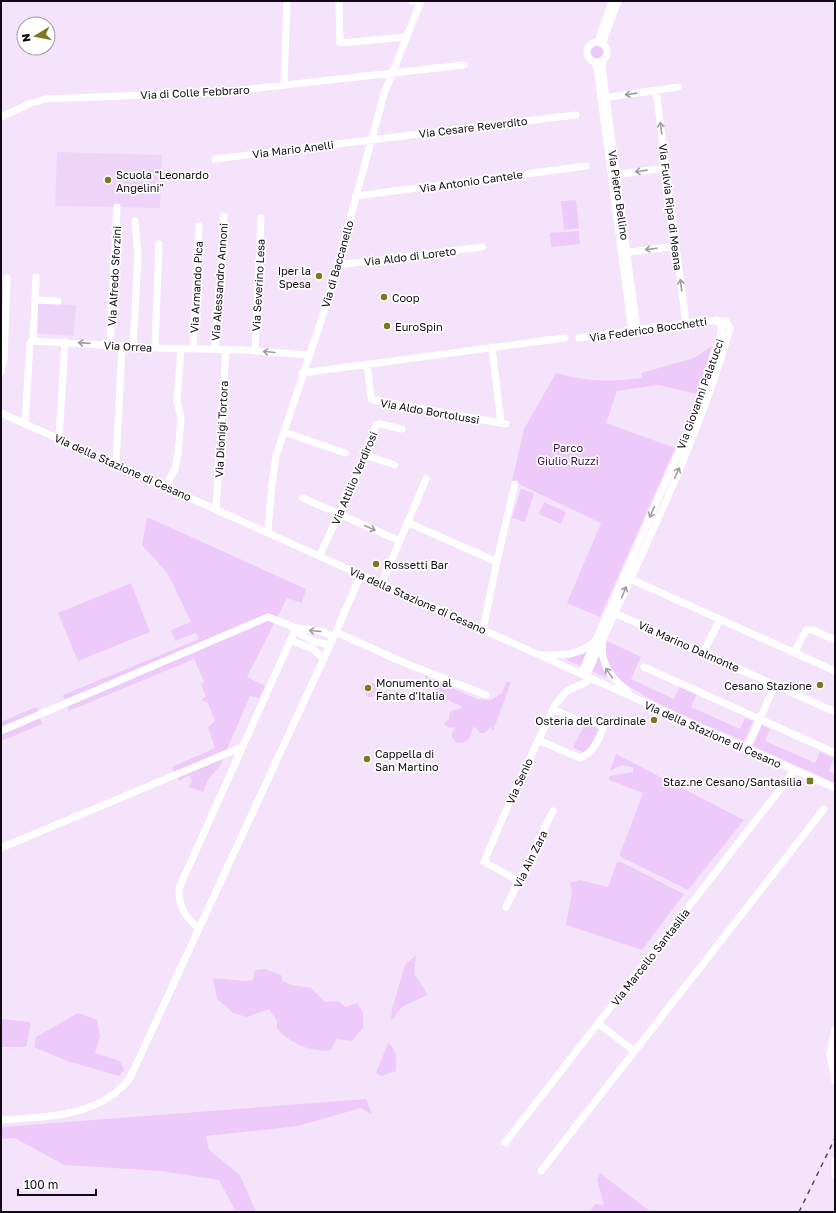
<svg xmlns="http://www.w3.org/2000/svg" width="836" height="1213" font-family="'Golos Text',sans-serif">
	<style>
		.built { fill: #efd4f9 }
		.green { fill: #edcafa }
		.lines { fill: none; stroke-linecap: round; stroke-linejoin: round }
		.minor { stroke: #fff; stroke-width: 7 }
		.rail { stroke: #4f4553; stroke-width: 1.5; stroke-dasharray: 5 5; stroke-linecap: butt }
		.oneway { stroke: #a09da1 }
		.poi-dot { fill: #7c781e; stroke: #fff; stroke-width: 1.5 }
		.labels { text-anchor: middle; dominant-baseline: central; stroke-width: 3.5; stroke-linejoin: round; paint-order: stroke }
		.street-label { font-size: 11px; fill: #110a14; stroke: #fff }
		.poi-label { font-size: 11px; fill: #110a14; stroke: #fff; text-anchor: start }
		.park-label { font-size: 11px; fill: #3f0a4f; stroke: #fff }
	</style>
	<rect width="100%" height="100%" fill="#f5e3fc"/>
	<!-- built -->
	<path class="built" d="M57 152 162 155 160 208 55 206Z
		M36 303 76 305 74 336 34 333Z"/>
	<!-- green -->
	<path class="green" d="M590 52a7 7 0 1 1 14 0a7 7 0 1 1-14 0Z
		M576 200 579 228 564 230 561 201Z
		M579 231 580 244 551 247 550 233Z
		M712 346 697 394 658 385 617 391 606 423 675 448 600 617 567 603 601 523 512 481 524 429 556 373C588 382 608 382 642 378L641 373 694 358Z
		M521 489 534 493 525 522 512 518Z
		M544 502 566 512 561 524 539 514Z
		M147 517 306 589 302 603 287 598 247 677 265 686 259 698 250 696 220 766 209 778 203 792 189 787 192 780 189 776 179 781 172 767 215 748 208 727 215 721 208 703 201 700 206 697 201 684 204 682 194 659 69 711 63 695 199 639 196 633 175 641 171 630 191 622 168 574 142 545Z
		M131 583 150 632 78 661 58 613Z
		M607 641 641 657 631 679 674 699 680 686 697 694 691 707 740 729 745 718 753 721 744 741C713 727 618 693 607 663 604 656 606 648 607 641Z
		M588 650 581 666 566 660Z
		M599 655 602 666 607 676 606 678 592 671Z
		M424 675 477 699 491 700 502 693 506 682H511L493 731 491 727 484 733H480L475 727 472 728C472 738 467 744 457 743 450 736 451 734 455 727L448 728 444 723 449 719 450 711 460 709 461 706C445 701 433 689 424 675Z
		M374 683 378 687 373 697H368L361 687 363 684Z
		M36 707 42 724 1 741V722Z
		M586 722 599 729 586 754 573 747Z
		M762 725 770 729 765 741 815 763 820 752 834 758 829 771 835 774V783L753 746Z
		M616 754 744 820 688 890 621 857 620 854 643 793 609 780V776L633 772V768C623 763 619 766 610 771Z
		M617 862H621L684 894 642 950 566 925 572 892 570 883 580 880 608 887Z
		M416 955 414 974 424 988 427 995 402 1007 391 1021 392 1009 405 965Z
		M265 969 281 975 283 981 292 985 311 988 325 1002 338 1001 346 1007 357 1003 363 1013V1028L352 1041 336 1039 331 1050C311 1053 290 1043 277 1029V1021L269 1009 247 1017 233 1013 217 999 213 978 244 981 253 980 255 970Z
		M78 1013 97 1020 100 1036 95 1053 120 1061 124 1070 119 1076 67 1061 34 1047 36 1037Z
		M1 1019 31 1022 26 1047H1Z
		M388 1043C398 1050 396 1060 396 1071L381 1076 376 1073Z
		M366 1099 372 1114 361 1108 298 1126 206 1136 209 1150 240 1175 256 1212H236L219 1180 161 1171 64 1165 15 1138 1 1139V1127Z
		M600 1173 651 1212H589L595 1204 604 1205 597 1179Z"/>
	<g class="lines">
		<!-- minor -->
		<path class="minor" d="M339 1 340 43 406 37
			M412 1H421
			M599 39 612 1
			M587 52a10 10 0 1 1 20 0a10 10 0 1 1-20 0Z
			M602 44 618 1
			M603 60 602 67 637 330
			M594 62 597 67 632 331
			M284 85 287 1
			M656 90 686 323
			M603 98 678 87
			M1 117 29 104 45 99 223 92 464 65
			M215 159 576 115
			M613 175 666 168
			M356 196 586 166
			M623 253 676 246
			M338 265 482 247
			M35 300 58 301
			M579 338 700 321H726L730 328C696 449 637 562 586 676
			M33 341 36 277
			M110 345 117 207
			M133 346 138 256 135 221
			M492 347 501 423
			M155 348 159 244
			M193 349 199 226
			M215 349 224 216
			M255 351 261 218
			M367 364 371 397 373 400 506 424
			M1 372 4 358 7 278
			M302 373 565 338
			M1 413 835 788
			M25 424 30 343 32 341 155 348 246 350 308 355
			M284 432 345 453
			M59 439 65 342
			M365 455 395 465
			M116 464 122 346
			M166 486 175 469 178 454 181 418 177 401 181 349
			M303 498 400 541
			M216 509 226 349
			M409 523 497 562
			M268 531 272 483 276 456 327 303 384 94 421 1
			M320 555 364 459 376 425 380 424 402 429
			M626 577 835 671
			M382 583 426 479
			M610 611 835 712
			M483 629 499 552 515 484
			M294 631 313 641 330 645
			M336 632 400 661 486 695
			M290 640 313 649 324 659
			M602 644C601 666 612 678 628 692
			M703 653 720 619
			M794 653 806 630H813L835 640
			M544 655C563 655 578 656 594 642
			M644 667 835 753
			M581 674 688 431 720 338 722 327 717 320
			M1 731 268 617 296 628 321 631 333 637
			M538 740 580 758C593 753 599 741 603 728L595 722 577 720 553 709
			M747 748 775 685
			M1 848 242 747
			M519 881 484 862 513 794 555 705 567 691 586 682 590 678
			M506 907 553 811
			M199 929C186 917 176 905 180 886L296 628
			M599 1024 634 1051
			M835 1029 830 1055 835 1081
			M1 1120C45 1117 101 1117 130 1078L336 632 361 574
			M505 1143 795 770
			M835 1160V1175
			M541 1171 824 809"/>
		<!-- rail -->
		<path class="rail" d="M799 1212 835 1138"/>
	</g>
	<!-- one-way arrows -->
	<defs><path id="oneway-shaft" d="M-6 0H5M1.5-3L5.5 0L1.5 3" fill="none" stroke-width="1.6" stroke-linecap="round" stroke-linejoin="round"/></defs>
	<g class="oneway">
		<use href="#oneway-shaft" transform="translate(631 94) rotate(172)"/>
		<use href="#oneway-shaft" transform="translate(661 128) rotate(-98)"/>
		<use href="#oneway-shaft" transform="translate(641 171) rotate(172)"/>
		<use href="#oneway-shaft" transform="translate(651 249) rotate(173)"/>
		<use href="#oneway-shaft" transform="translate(681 285) rotate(-98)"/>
		<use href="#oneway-shaft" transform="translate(84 343) rotate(-176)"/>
		<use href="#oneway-shaft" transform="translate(269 352) rotate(-175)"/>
		<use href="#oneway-shaft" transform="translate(677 473) rotate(-66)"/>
		<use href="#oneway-shaft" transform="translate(652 512) rotate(114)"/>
		<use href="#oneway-shaft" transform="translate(370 528) rotate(24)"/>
		<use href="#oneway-shaft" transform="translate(624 592) rotate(-67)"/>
		<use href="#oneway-shaft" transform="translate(315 631) rotate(-175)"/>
		<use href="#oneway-shaft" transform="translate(609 673) rotate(-124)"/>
	</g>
	<!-- markers -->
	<g class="poi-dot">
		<circle cx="108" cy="180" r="4"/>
		<circle cx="319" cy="276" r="4"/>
		<circle cx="384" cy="297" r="4"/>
		<circle cx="387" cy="326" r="4"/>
		<circle cx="376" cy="564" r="4"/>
		<circle cx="820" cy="685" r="4"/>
		<circle cx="368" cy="688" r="4"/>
		<circle cx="654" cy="720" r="4"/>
		<circle cx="367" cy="759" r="4"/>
		<rect x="806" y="777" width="8" height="8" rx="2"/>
	</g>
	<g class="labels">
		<!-- street labels -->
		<g class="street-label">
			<text transform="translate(195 92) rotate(-3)">Via di Colle Febbraro</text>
			<text transform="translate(473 127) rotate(-7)">Via Cesare Reverdito</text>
			<text transform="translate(293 149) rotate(-7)">Via Mario Anelli</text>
			<text transform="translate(471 181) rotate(-8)">Via Antonio Cantele</text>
			<text transform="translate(619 195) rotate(82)">Via Pietro Bellino</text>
			<text transform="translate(671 207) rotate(83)">Via Fulvia Ripa di Meana</text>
			<text transform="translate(410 256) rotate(-7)">Via Aldo di Loreto</text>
			<text transform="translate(337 264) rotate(-74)">Via di Baccanello</text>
			<text transform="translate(114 276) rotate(-87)">Via Alfredo Sforzini</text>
			<text transform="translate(219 282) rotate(-86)">Via Alessandro Annoni</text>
			<text transform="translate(258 285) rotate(-87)">Via Severino Lesa</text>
			<text transform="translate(196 287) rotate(-87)">Via Armando Pica</text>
			<text transform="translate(648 329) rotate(-8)">Via Federico Bocchetti</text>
			<text transform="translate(128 346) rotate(3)">Via Orrea</text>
			<text transform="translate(700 394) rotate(-70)">Via Giovanni Palatucci</text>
			<text transform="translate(430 411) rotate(10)">Via Aldo Bortolussi</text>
			<text transform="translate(221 429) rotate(-87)">Via Dionigi Tortora</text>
			<text transform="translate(123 467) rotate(24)">Via della Stazione di Cesano</text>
			<text transform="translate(354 478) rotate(-67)">Via Attilio Verdirosi</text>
			<text transform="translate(418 600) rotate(24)">Via della Stazione di Cesano</text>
			<text transform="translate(689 646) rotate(24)">Via Marino Dalmonte</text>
			<text transform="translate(713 734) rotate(24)">Via della Stazione di Cesano</text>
			<text transform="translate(519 781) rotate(-66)">Via Senio</text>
			<text transform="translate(530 859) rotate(-64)">Via Ain Zara</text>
			<text transform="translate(650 957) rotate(-52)">Via Marcello Santasilia</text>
		</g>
		<!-- poi labels -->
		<g class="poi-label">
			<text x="116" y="174">Scuola "Leonardo<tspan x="116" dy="13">Angelini"</tspan></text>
			<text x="311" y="270" text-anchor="end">Iper la<tspan x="311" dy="13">Spesa</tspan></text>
			<text x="392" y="297">Coop</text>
			<text x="395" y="326">EuroSpin</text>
			<text x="384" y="564">Rossetti Bar</text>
			<text x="376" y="682">Monumento al<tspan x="376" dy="13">Fante d'Italia</tspan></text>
			<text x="812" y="685" text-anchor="end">Cesano Stazione</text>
			<text x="646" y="720" text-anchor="end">Osteria del Cardinale</text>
			<text x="375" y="753">Cappella di<tspan x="375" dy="13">San Martino</tspan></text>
			<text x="802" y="781" text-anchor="end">Staz.ne Cesano/Santasilia</text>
		</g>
		<!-- park labels -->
		<g class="park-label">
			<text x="568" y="447">Parco<tspan x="568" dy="13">Giulio Ruzzi</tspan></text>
		</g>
	</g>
	<!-- border -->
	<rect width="836" height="1213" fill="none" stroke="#110a14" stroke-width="4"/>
	<!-- north arrow -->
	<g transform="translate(36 36) rotate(260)"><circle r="19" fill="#ffffff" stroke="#a09da1"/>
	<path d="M0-3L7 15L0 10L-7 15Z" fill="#7c781e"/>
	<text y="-6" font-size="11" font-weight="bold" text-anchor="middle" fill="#110a14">N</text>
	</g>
	<!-- scale -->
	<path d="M18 1189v6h78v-6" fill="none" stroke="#110a14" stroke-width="2"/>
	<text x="24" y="1189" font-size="12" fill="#110a14" stroke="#ffffff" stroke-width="3" paint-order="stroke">100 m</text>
</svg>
